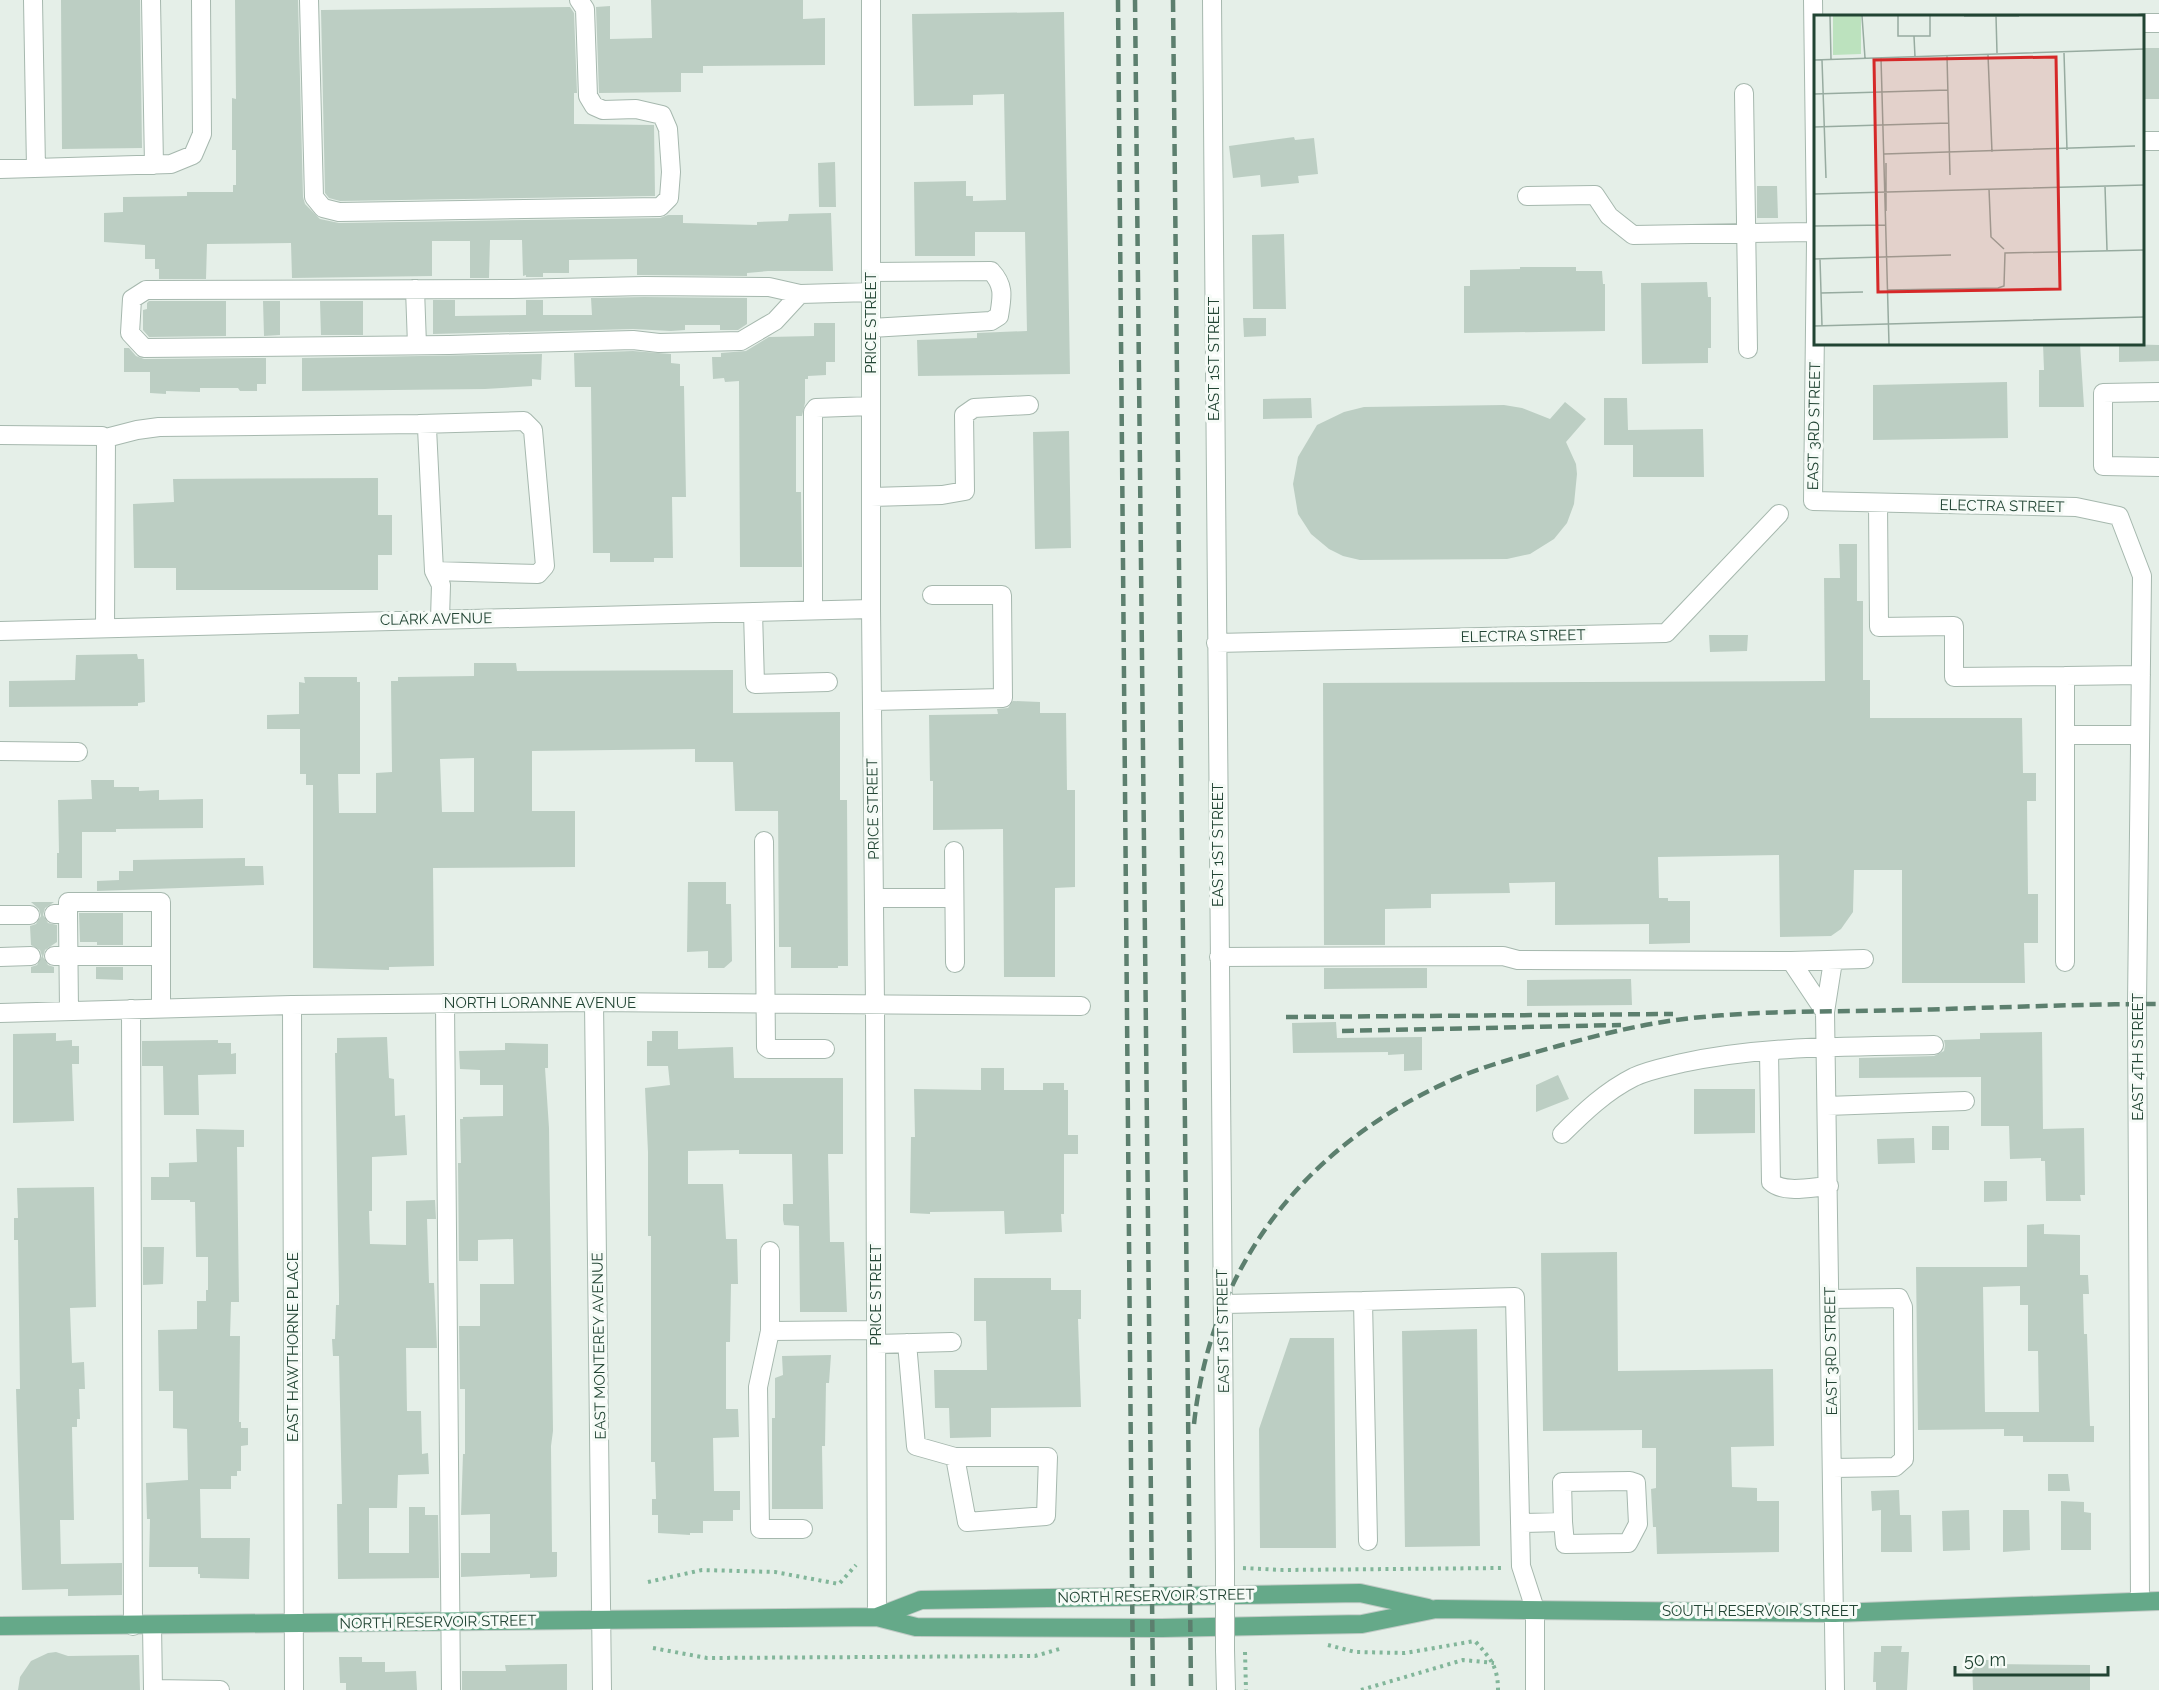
<svg xmlns="http://www.w3.org/2000/svg" width="2159" height="1690" font-family="Raleway,sans-serif">
	<style>
		.building { fill: #bccec3; fill-rule: evenodd }
		.lines { fill: none; stroke-linecap: round; stroke-linejoin: round }
		.minor-casing { stroke: #a6b8ae; stroke-width: 20 }
		.major-casing { stroke: #c1cbc6; stroke-width: 20 }
		.path { stroke: #82b69a; stroke-width: 4; stroke-dasharray: 3 4.5; stroke-linecap: butt }
		.minor { stroke: #fff; stroke-width: 18 }
		.major { stroke: #65a989; stroke-width: 18 }
		.rail { stroke: #5c7f6e; stroke-width: 4.5; stroke-dasharray: 12 6; stroke-linecap: butt }
		.minor-bridge-casing { stroke: #a6b8ae; stroke-width: 20; stroke-linecap: butt }
		.path-bridge { stroke: #82b69a; stroke-width: 4; stroke-dasharray: 3 4.5; stroke-linecap: butt }
		.minor-bridge { stroke: #fff; stroke-width: 18 }
		.labels { text-anchor: middle; dominant-baseline: central; stroke-width: 6; stroke-linejoin: round; paint-order: stroke }
		.street-label { font-size: 15px; fill: #214433; stroke: #f6fbf7 }
		.inset-road { fill: none; stroke: #97aba0; stroke-width: 1.5 }
		.view { fill: #d62828; fill-opacity: 0.15; stroke: #d62828; stroke-width: 3 }
		.inset-edge { fill: none; stroke: #214433; stroke-width: 3 }
	</style>
	<rect width="100%" height="100%" fill="#e5efe8"/>
	<!-- building -->
	<path class="building" d="M61 0H140L142 148 62 149Z
		M235 0H298L303 197 305 204 320 219 339 223 660 218 668 215H683V223L757 225V222L788 221 789 214 831 213 833 271H768L747 273V276L637 275V259L569 260V273H543V277H526V275L523 276 522 240H490L489 278H470V241H432V276L292 278 291 243 207 244 206 279H159V269H155V259H145V245L104 242V213L123 212V197L187 196V192H233V185H236V150H232V98L236 99Z
		M651 0H803V19L825 18V65L703 66V73H681V92L599 93 596 7 610 6V39L652 38Z
		M570 7 574 13 577 93H574V124L654 125 655 196 340 201 329 198 325 193 321 10Z
		M1064 12 1070 374 918 376 917 340 977 338V333L1027 331 1025 232H975V256H915L914 182 966 181V196H973V201L1006 200 1004 94 973 95V105L914 106 912 14Z
		M2142 48H2159V99H2142Z
		M1294 137 1295 140 1314 138 1318 174 1298 176 1299 183 1261 187 1260 175 1233 178 1229 146Z
		M835 162 836 207H819L818 163Z
		M1757 186H1777L1778 218H1757Z
		M1284 234 1286 309H1253L1252 235Z
		M1520 267H1576V271H1602L1603 284H1605V331L1464 333V286H1470V270L1520 269Z
		M1707 282 1708 297H1711V348H1708V363L1642 364 1641 283Z
		M644 297 747 298V324L738 330H720V325H685V330L671 331 633 329 433 334V300H455V316L526 315V300H543V315H592L591 298Z
		M149 301H226V336L149 337 143 330V310L147 309V303Z
		M263 301H280V335L264 336Z
		M320 301H363V335H321Z
		M1243 318H1266V336L1244 337Z
		M814 323H835V362H826V375L808 376V379H805V403L802 416H796V492H801L802 567H740L739 381 725 382 724 378 713 379 712 357H721V353L746 351 769 337 814 336Z
		M2043 344H2080L2084 407H2039V370H2044Z
		M2119 344 2159 345V361L2119 362Z
		M124 348H129L136 356 144 359 266 358V384H257V391H240L238 388H200V392L166 391V394L150 393V372H124Z
		M633 351 671 354V363L680 364V386H684L686 497H672L673 558H654V562H610V553H593L591 387H575L574 353Z
		M542 354 541 380 532 379V386L485 389 302 391V358Z
		M2007 382 2008 438 1873 440V385Z
		M1311 398 1312 418 1263 419V399Z
		M1604 398H1627L1628 430 1703 429 1704 477H1633V445H1604Z
		M1565 402 1586 419 1566 442 1576 464 1577 474 1574 504 1567 523 1554 539 1530 554 1507 559 1360 560 1343 556 1329 549 1311 534 1298 514 1293 484 1298 457 1317 425 1344 412 1364 407 1504 405 1522 408 1550 419Z
		M1069 431 1071 548 1035 549 1033 432Z
		M378 478V515H392V555H378V590H176V568H134L133 504 174 502 173 479Z
		M1839 544H1857V601H1863V680H1870V718H2022L2023 773H2036V801H2027L2028 894H2038V943H2024L2025 983H1902V870H1854L1853 912 1841 929 1831 936 1780 937 1779 855 1658 857 1659 898H1668V901H1690V943L1649 944V924L1555 925V882L1509 883 1510 893 1431 894V908L1385 909V945H1324L1323 683 1825 681 1824 578H1840Z
		M1709 635H1748L1747 651 1710 652Z
		M137 654 138 659H144L145 702 138 703V706L9 707V681L75 680 76 655Z
		M474 663H516L517 671 733 670V713L840 712V800H847L848 966H838V968H791V947H779L778 811H735L733 762H695V749L532 751V811H575V867L433 868 434 966 389 967V970L313 968V785H306V774H300V729H267V715L299 714V682L305 683 304 677H357V682H360V774H338L339 813H376V773L392 772 391 681H398V677L474 676ZM474 758V812H442L440 759Z
		M1013 701 1040 702V713H1066L1067 790H1075V887L1055 888V977H1004L1003 829 933 830V781H930L929 715 998 714 997 709 1008 708Z
		M91 780H114V787H139V791L159 790V800L203 799V828L116 829V832H82V878H57V853H59L58 800 92 799Z
		M245 858V866H263L264 885 97 891V881L119 880V871H133V860Z
		M688 882H726V904H731L732 961 724 968H708V951L687 952Z
		M31 902H54L45 908 43 915 48 923 57 925V942L45 950 43 957 48 965 54 967V973H31V967L37 965 42 956 40 950 31 945 30 926 36 924 41 916 39 909Z
		M79 913H123V945H97V942H80Z
		M96 967H123V980L96 979Z
		M1324 968H1427V988L1324 989Z
		M1631 979 1632 1005 1527 1006V980Z
		M1336 1022 1337 1038 1422 1037V1070L1404 1071V1054L1388 1055V1052L1293 1053 1292 1023Z
		M652 1031H678V1049L733 1047 734 1078H843V1154H828L830 1242H844L847 1312H800L799 1226 784 1225 783 1220V1204H793L792 1154H739V1150L688 1151V1184H723L726 1239H737L738 1284H731L730 1342H726V1409H738L739 1437 713 1438 714 1491H740V1510H733V1521H703V1533H690V1535L658 1533V1515H652V1499H656L655 1462H651V1236H648V1152L645 1088 670 1085 668 1066H647V1041H652Z
		M2042 1032 2043 1129 2084 1128 2085 1195H2080L2081 1201H2046L2045 1161H2041V1158L2010 1159 2009 1126H1981V1077L1859 1078V1058L1934 1056 1944 1051 1945 1045 1944 1040 1980 1039V1033Z
		M56 1033V1041L72 1040V1046H79V1064H72L74 1121 13 1123V1034Z
		M387 1037 389 1078 394 1079 395 1116 405 1115 407 1155 372 1157V1211H369L370 1244 406 1245V1201L435 1200 436 1219H427L429 1283H434L437 1348H406L407 1411H421L422 1454 428 1453 429 1474 398 1475 397 1508H369V1553H409V1507H425V1515H438L439 1578 338 1579 337 1504H342L339 1356H333L332 1339H335L336 1305H339V1294L335 1053H337V1038Z
		M218 1040V1043H231V1054L236 1053V1074L198 1075 199 1115H164L163 1066H142V1041Z
		M505 1043 548 1044V1068H545L549 1128 553 1431 551 1446 552 1552H557V1576L556 1577 530 1578V1574L461 1577V1553H490V1514L461 1515 463 1454H465V1389H460L459 1326H480V1284H514L513 1239 478 1240V1261H459L458 1163H461L460 1119H463V1117L503 1116V1085H480V1070L460 1069 459 1051 505 1050Z
		M981 1068H1004V1090H1043V1083H1064V1090H1068V1135H1078V1154H1064V1214H1061L1062 1232 1005 1234 1004 1211 930 1212V1214L910 1213 911 1137H915L914 1089 981 1090Z
		M1558 1075 1569 1099 1536 1112V1085Z
		M1694 1089H1755V1133L1694 1134Z
		M1932 1126H1949V1150H1932Z
		M196 1129 244 1130V1147H237L239 1302H231L230 1336H240L239 1422H241V1428H248V1445L241 1446V1471H237V1476H231V1489H200L201 1538H250L249 1579 200 1578V1574H198V1567H149L150 1519H147L146 1483 188 1480 187 1429 173 1428V1391H159L158 1330 197 1329V1301H206V1290H208V1257H196L195 1202H190V1200H151V1177H169V1163L197 1162Z
		M1914 1138 1915 1163 1878 1164 1877 1139Z
		M1984 1181H2007V1201L1984 1202Z
		M94 1187 96 1307 70 1308 72 1363 84 1362 85 1389H79L80 1419H77V1427H72L74 1520H60L61 1564 122 1563V1595L68 1596V1589L22 1590 16 1389H20L18 1240H14V1218H18L17 1188Z
		M2044 1224V1234L2080 1235V1275H2088L2089 1294H2083L2084 1334H2087L2090 1426H2094V1442H2023V1436H2004V1429L1918 1430 1916 1267H2027V1225ZM2020 1286V1305H2028V1351H2038L2039 1412H1985L1983 1287Z
		M143 1247H164L163 1284 143 1285Z
		M1617 1252 1618 1371 1773 1369 1774 1446 1731 1447 1732 1487 1757 1488V1501H1779V1552L1657 1554 1656 1527H1653L1651 1489 1656 1488V1448H1642V1430L1543 1431 1541 1253Z
		M974 1278H1051V1290H1081V1319H1078L1081 1407 991 1408V1437L950 1438 949 1408H935L934 1370H987L986 1321H974Z
		M1477 1329 1480 1546 1405 1547 1402 1331Z
		M1290 1338H1334L1336 1548H1260L1259 1429Z
		M831 1355 829 1383H826L825 1446H822L823 1509H772V1418H775V1378L783 1375 782 1356Z
		M2048 1474H2068L2070 1491H2048Z
		M1899 1490 1900 1515H1911L1912 1552H1881V1510L1872 1511 1871 1491Z
		M2061 1501 2084 1502V1512L2091 1513V1550H2061Z
		M1969 1510 1970 1550 1943 1551 1942 1511Z
		M2003 1510H2029L2030 1550 2003 1552Z
		M1881 1646H1902L1901 1652H1909L1907 1690H1876V1682H1873L1874 1652H1881Z
		M56 1652 68 1656 139 1655 140 1690H18L20 1677 31 1661 48 1653Z
		M339 1657H362V1662H385V1672L416 1671 417 1690H346V1683H340Z
		M1972 1660H1992V1664L2090 1665V1690H1973Z
		M567 1664V1690H462V1671H506L505 1665Z"/>
	<g class="lines">
		<!-- minor casing -->
		<g class="minor-casing">
			<path id="minor" d="M33 0 36 168
				M151 0 154 165
				M309 0 314 197 323 208 339 212 660 207 669 198 671 172 668 129 662 115 636 109 603 110 594 106 588 96 585 9 579 0
				M871 0V609L875 1005 877 1617
				M1212 0 1225 1568
				M1813 0 1816 225
				M2142 23H2159
				M1744 93 1748 349
				M2142 141H2159
				M0 169 171 164 193 155 202 134 201 0
				M1527 196 1595 195 1609 216 1633 235 1816 232
				M1816 242 1813 501 2076 507 2119 516 2142 576 2137 1004 2140 1601
				M871 272 991 271C1005 286 1002 297 999 316L991 321 871 328
				M415 289 417 345
				M800 294 775 321 741 341 659 343 633 340 449 345 144 348 130 333 132 299 146 290 513 289 644 286 769 287 800 294 871 292
				M2159 392 2103 393V466L2159 467
				M419 424 524 421 533 430 545 566 538 574 434 571
				M0 435 102 436 106 438 105 628
				M106 438 137 430 159 427 419 424 427 428 434 571 441 585 440 619
				M871 497 942 495 965 491 964 415 974 408 1029 405
				M1878 503 1879 627 1954 626V677L2065 676V962
				M813 610V412L816 408 871 406
				M753 612 755 684 828 682
				M0 631 871 609
				M1216 643 1666 633 1779 514
				M2065 676 2141 675
				M872 701 1003 698 1002 595H932
				M2065 735H2140
				M0 751 78 752
				M764 841 766 1047 769 1049H825
				M954 851 955 963
				M874 898H954
				M54 914H68L69 1011
				M68 914V902H161V956
				M0 915H30
				M54 956H161V1008
				M0 957 31 956
				M1219 957 1503 956 1518 960 1791 961 1864 959
				M1791 961 1825 1012
				M1833 961 1825 1012 1835 1690
				M594 1002 602 1690
				M445 1003 451 1690
				M292 1005 294 1690
				M131 1009 133 1626
				M0 1013 292 1005 594 1002 1081 1006
				M1769 1051 1771 1182C1784 1194 1812 1187 1829 1186
				M1827 1106 1965 1101
				M1562 1134C1584 1112 1606 1091 1634 1077 1649 1070 1666 1067 1682 1063 1765 1045 1850 1047 1934 1045
				M770 1251V1331L876 1330
				M1830 1299 1899 1298 1903 1307 1904 1459 1895 1467 1833 1468
				M1224 1304 1363 1301
				M770 1331 758 1387 760 1529H803
				M907 1343 916 1446 955 1457 967 1522 1046 1516 1048 1457H955
				M876 1344 952 1342
				M1520 1523 1563 1522 1565 1544 1628 1543 1638 1524 1636 1483 1630 1481 1562 1482 1563 1522
				M1368 1541 1363 1301 1515 1297 1521 1566 1535 1609V1690
				M152 1625 153 1689 220 1690
				M1225 1650 1226 1690"/>
		</g>
		<!-- major casing -->
		<g class="major-casing">
			<path id="major" d="M877 1617 921 1600 1360 1593 1428 1608
				M0 1626 877 1617 916 1627 1162 1628 1362 1624 1436 1609 1835 1613 2159 1601"/>
		</g>
		<!-- path -->
		<path class="path" d="M1243 1568 1283 1570 1503 1568
			M648 1582 702 1570 775 1572 839 1584 856 1565
			M1328 1645 1355 1652 1405 1653 1475 1641C1490 1658 1498 1666 1498 1690
			M653 1648 707 1658 1035 1656 1063 1648
			M1361 1690 1463 1660 1494 1663"/>
		<!-- minor -->
		<use href="#minor" class="minor"/>
		<!-- major -->
		<use href="#major" class="major"/>
		<!-- rail -->
		<path class="rail" d="M1118 0 1133 1690
			M1135 0 1153 1690
			M1173 0 1191 1690
			M1286 1017 1673 1014
			M1342 1031 1621 1025
			M1194 1424C1211 1264 1306 1145 1452 1080 1486 1065 1522 1056 1558 1046 1599 1035 1641 1024 1684 1019 1758 1010 1833 1012 1907 1010 1991 1008 2075 1004 2159 1004"/>
		<!-- minor-bridge casing -->
		<g class="minor-bridge-casing">
			<path id="minor-bridge" d="M1225 1650V1568"/>
		</g>
		<!-- path-bridge -->
		<path class="path-bridge" d="M1245 1652 1246 1690"/>
		<!-- minor-bridge -->
		<use href="#minor-bridge" class="minor-bridge"/>
	</g>
	<g class="labels">
		<!-- street labels -->
		<g class="street-label">
			<text transform="translate(871 323) rotate(-90)">PRICE STREET</text>
			<text transform="translate(1214 359) rotate(-90)">EAST 1ST STREET</text>
			<text transform="translate(1814 426) rotate(-89)">EAST 3RD STREET</text>
			<text transform="translate(2002 506) rotate(1)">ELECTRA STREET</text>
			<text transform="translate(436 619) rotate(-1)">CLARK AVENUE</text>
			<text transform="translate(1523 636) rotate(-1)">ELECTRA STREET</text>
			<text transform="translate(873 809) rotate(-91)">PRICE STREET</text>
			<text transform="translate(1218 845) rotate(-90)">EAST 1ST STREET</text>
			<text x="540" y="1003">NORTH LORANNE AVENUE</text>
			<text transform="translate(2138 1057) rotate(-90)">EAST 4TH STREET</text>
			<text transform="translate(876 1295) rotate(-90)">PRICE STREET</text>
			<text transform="translate(1223 1331) rotate(-91)">EAST 1ST STREET</text>
			<text transform="translate(599 1346) rotate(-91)">EAST MONTEREY AVENUE</text>
			<text transform="translate(293 1347) rotate(-90)">EAST HAWTHORNE PLACE</text>
			<text transform="translate(1831 1351) rotate(-91)">EAST 3RD STREET</text>
			<text transform="translate(1156 1596) rotate(-1)">NORTH RESERVOIR STREET</text>
			<text x="1760" y="1611">SOUTH RESERVOIR STREET</text>
			<text transform="translate(438 1622) rotate(-1)">NORTH RESERVOIR STREET</text>
		</g>
	</g>
	<!-- overview -->
	<g transform="translate(1814 15)">
		<rect width="330" height="330" fill="#e5efe8"/>
		<path d="M19 1H47V39L19 40Z" fill="#bce2be"/>
		<path class="inset-road" d="M16 1 17 44M48 1 51 43M84 1V21H116V1M150 1H205M182 1 183 38M100 21 101 42M250 38 253 135M174 40 178 137M133 41 136 160M67 43 75 329M0 45 330 34M8 45 12 163M0 79 134 75M0 112 135 108M70 139 321 131M72 148V196M291 171 293 235M175 174 177 222 190 234M0 179 330 170M0 211 72 210M0 244 137 240M6 244 8 311M74 275 184 273 190 271 191 238 330 235M7 278 49 277M0 311 330 302"/>
		<path class="view" d="M242 42 246 274 64 277 60 45Z"/>
		<rect width="330" height="330" class="inset-edge"/>
	</g>
	<!-- scale -->
	<path d="M1955 1666v9h153v-9" fill="none" stroke="#214433" stroke-width="3"/>
	<text x="1964" y="1666" font-size="18" fill="#214433" stroke="#f6fbf7" stroke-width="4.5" paint-order="stroke">50 m</text>
</svg>
